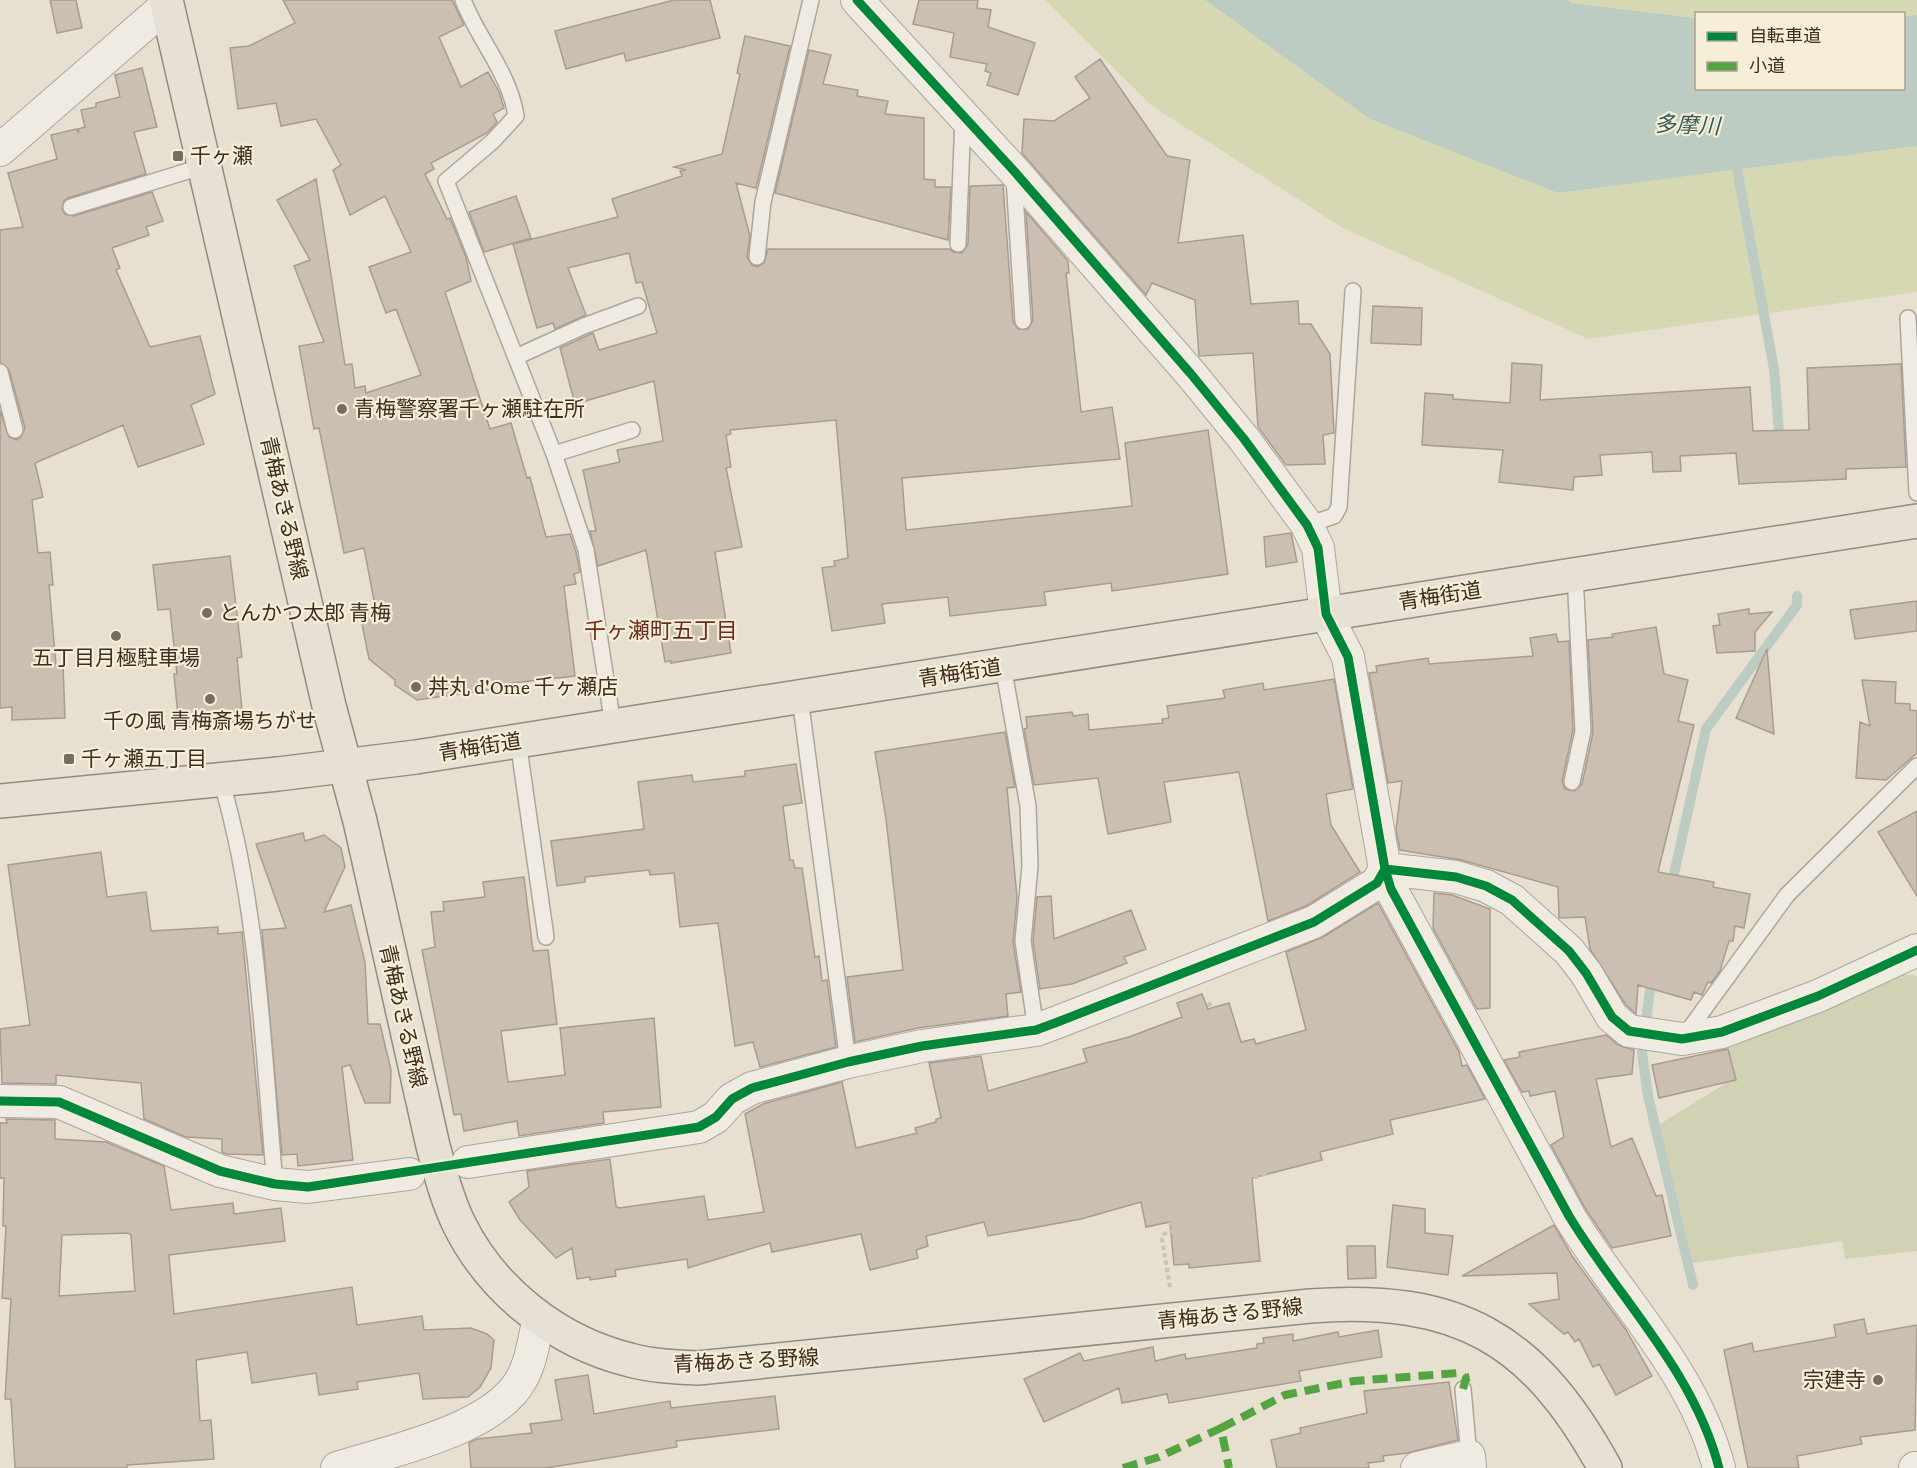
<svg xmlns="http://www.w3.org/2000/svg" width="1917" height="1468" font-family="'Crimson Pro','Noto Sans JP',serif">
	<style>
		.green { fill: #d6d7b3 }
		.cemetery { fill: #d1d1b3 }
		.water { fill: #bcccc2 }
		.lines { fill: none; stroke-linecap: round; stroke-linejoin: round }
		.stream { stroke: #bcccc2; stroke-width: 10 }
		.building { fill: #cbbfb2; stroke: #a89c90; stroke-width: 1.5; fill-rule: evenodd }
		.lane-casing { stroke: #ada599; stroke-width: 18 }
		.street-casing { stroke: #ada599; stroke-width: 34 }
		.primary-casing { stroke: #928b80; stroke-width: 36 }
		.path { stroke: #c8c2b9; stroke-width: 4; stroke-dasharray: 4.5 3; stroke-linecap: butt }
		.lane { stroke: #efebe3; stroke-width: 15 }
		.street { stroke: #efebe3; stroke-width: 32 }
		.primary { stroke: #e6e1d4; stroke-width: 33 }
		.quiet { stroke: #54a441; stroke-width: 8; stroke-dasharray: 15 8; stroke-linecap: butt }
		.cycleway-casing { stroke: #f7eed8; stroke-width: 13 }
		.cycleway { stroke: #00873e; stroke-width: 9 }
		.poi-dot { fill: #786c5e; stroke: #f7eed8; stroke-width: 2 }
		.labels { text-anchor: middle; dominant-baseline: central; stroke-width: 4.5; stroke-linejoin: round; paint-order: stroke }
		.poi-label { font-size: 21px; fill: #3d2e20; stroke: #f7eed8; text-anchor: start }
		.street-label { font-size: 21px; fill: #3d2e20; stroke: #f7eed8 }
		.water-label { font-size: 22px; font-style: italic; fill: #2f5d5a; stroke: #f7eed8 }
		.neighbourhood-label { font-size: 22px; fill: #6b2e1e; stroke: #f7eed8 }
	</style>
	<rect width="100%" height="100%" fill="#e7e0d1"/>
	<!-- green -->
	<path class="green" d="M1045 0H1205L1370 119 1558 193 1917 146V292L1588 339 1343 228 1152 106Z
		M1568 0H1917V15L1696 14V18L1571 3Z"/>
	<!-- cemetery -->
	<path class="cemetery" d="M1903 974 1917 976V1251L1845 1259 1842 1241 1693 1263 1660 1124 1733 1079 1728 1049Z"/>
	<!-- water -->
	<path class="water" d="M1205 0H1568L1571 3 1696 18V88H1904V16L1917 15V146L1558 193 1370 119Z"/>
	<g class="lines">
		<!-- stream -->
		<path class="stream" d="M1735 158 1774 369 1780 444
			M1671 888 1706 729 1797 605V596
			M1652 974 1642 1053 1648 1096 1693 1285"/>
	</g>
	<!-- building -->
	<path class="building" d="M50 0H76L82 28 57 33Z
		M283 0H452L464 25 439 37 461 87 488 72 499 92 504 108 493 114 497 122 487 133 431 163 434 169 425 174 447 219 450 218 466 257 471 281 445 292 490 429 511 423 527 478 530 477 546 537 570 534 576 552 580 572 574 574 576 584 564 586 575 676 494 685V689L417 700 395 685V680L369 659 360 614 376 611 364 548 344 553 319 428 314 429 299 346 324 342 294 266 310 260 277 200 316 179 345 365 352 364 355 388 365 386 366 393 421 375 396 309 386 313 369 267 411 252 385 196 350 215 333 170 341 165 316 119 281 126 276 103 238 109 230 48 249 46 295 23Z
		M674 0H710L720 38 626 61 624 53 566 69 555 31Z
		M919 0H978L977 8 991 10 988 27 1035 43 1018 95 987 85 991 73 985 71 987 64 950 57 954 33 913 24Z
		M745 36 790 46 756 188 736 183 750 236 747 257 752 265 757 267 764 263 768 249H950L953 252 962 253 968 244 970 186 1003 185 1013 322 1018 329H1028L1033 320 1026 212 1068 261 1069 273H1066L1081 412 1112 407 1120 459 902 478 906 530 1132 506 1125 443 1208 430 1228 574 1112 591 1111 583 1044 592 1046 605 950 616 948 597 882 604 885 623 832 631 822 568 835 566 834 561 848 558 836 420 730 430 731 434 726 435 731 467 726 468 742 547 715 552 731 653 671 663V661L665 662 646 550 598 566 590 531H596L583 470 620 462 617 450 663 441 654 381 575 404 560 348 593 333 599 350 657 333 642 282 636 283 629 253 568 268 586 315 555 329 553 323 537 328 513 244 618 217 612 199 682 176 680 171 686 170 674 167 722 154 740 74 737 73Z
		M809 50 831 55 823 84 858 90 857 96 888 101 885 114 924 118V179L935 180V187H951L948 240 775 193Z
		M1100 59 1167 156 1190 160 1178 243 1243 235 1251 304 1298 301 1299 324H1311L1330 354 1334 433 1323 435 1325 464 1286 465 1258 427 1253 353 1199 356 1195 300 1152 283 1146 295 1022 153 1024 119 1054 121 1090 98 1075 77Z
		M142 68 157 127 134 132 146 174 68 198 64 201 62 209 65 214 74 216 152 192 163 221 146 227 149 235 112 248 120 268 116 270 150 347 200 336 215 394 191 405 204 444 138 467 123 425 35 463 43 497 32 500 38 553 50 552 53 585H49L56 665 63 664 65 718 12 720V707L0 708V411L9 437 17 440 21 437 25 428 9 370 0 363V230L23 227 8 173 57 159 51 135 76 129 79 133 78 129 85 127 81 110 96 107V103L120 97 115 75Z
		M516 196 531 238 484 252 469 212Z
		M1373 306 1422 308 1421 345 1371 343Z
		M1512 363 1542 365 1540 400 1750 387 1753 431 1809 430 1807 368 1901 364 1906 467 1846 469V479L1739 484 1736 453 1680 456 1681 471 1653 472 1652 452 1600 455 1602 475 1574 477 1573 490 1499 482 1503 450 1422 445 1425 393 1453 395V399L1510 403Z
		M1291 533 1297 562 1266 567 1264 537Z
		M230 556 242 657 237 658 243 721 179 728 174 674H177L170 609 158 610 153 565Z
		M1917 601V631L1855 639 1850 610Z
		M1749 609V614L1772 612 1755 632V651L1717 653 1713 626 1720 625 1718 614Z
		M1656 627 1664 674 1688 680 1678 721 1694 725 1658 872 1714 882 1713 887 1750 894 1744 928 1735 926 1733 941H1729L1720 971 1711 983 1708 982 1702 995 1694 992 1691 1000 1638 985 1636 1014 1626 1005 1590 949 1585 917 1559 918 1558 887 1461 860 1400 850 1396 830 1402 781 1388 783 1369 673 1377 672 1376 666 1428 658 1429 664 1533 656 1530 638 1556 634 1558 642 1569 641 1573 730 1562 781 1565 789 1574 791 1582 784 1593 733 1588 640 1613 637 1612 634Z
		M1767 649 1774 734 1736 718Z
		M1334 679 1353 789 1326 794 1331 825 1360 872 1306 906 1268 921 1239 772 1164 782 1171 822 1108 834 1098 778 1034 785 1024 729 1027 728 1026 717 1072 712 1073 716 1088 714 1089 730 1163 723 1162 719 1169 718 1167 706 1225 698 1223 690 1263 683 1264 690Z
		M1862 680 1896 682 1895 703 1910 704V710L1917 711V753L1886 780 1856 778 1860 722 1870 726Z
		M1005 732 1015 787 1007 788 1017 898 1013 942 1021 992 1006 994 1008 1016 918 1028 855 1042 847 977 903 970 886 819 875 752Z
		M796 764 802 803 783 806 790 860H793L795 868H802L815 957 819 956 822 981 827 980 836 1047 760 1067 753 1042 735 1046 718 923 680 927 674 873 650 875 649 870 585 877V882L557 886 551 841 644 829 638 782 692 775 693 782 745 776V771Z
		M1917 811V896L1878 832Z
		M303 833 305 841 324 835 341 848 345 867 324 912 351 905 365 962 368 1024H380L391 1070 390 1103H365L350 1065 342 1067 353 1160 298 1166 297 1154 282 1155 262 930 286 928 256 844Z
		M101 852 107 897 146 892 151 931 218 927V934L242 932 263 1155 226 1154 222 1152V1139L186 1137 144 1119 141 1083 56 1075V1084L2 1083 0 1029 30 1025 8 865Z
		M524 877 533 951 548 950 557 1024 501 1031 508 1082 565 1075 560 1028 654 1018 661 1107 603 1112 604 1123 519 1136 517 1121 464 1131 461 1114 454 1115 422 950 435 947 431 912 444 911 443 902 485 897 483 882Z
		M1434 893 1452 895 1490 909V1008L1477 1009 1433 928Z
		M1051 896 1054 939 1131 910 1146 949 1124 957 1127 963 1072 984 1040 989 1033 941 1037 897Z
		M1378 903 1459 1052 1462 1066 1467 1065 1485 1099 1390 1120 1393 1134 1320 1152 1322 1160 1252 1178 1260 1261 1189 1268V1264L1174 1265 1170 1222 1146 1227 1141 1202 1081 1219 988 1236 984 1222 926 1236 928 1246 916 1250 918 1258 870 1270 861 1234 772 1252 770 1243 688 1268 687 1259 615 1270 616 1276 590 1280V1277L577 1279 572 1248 556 1258 520 1220 509 1202 529 1187 527 1171 610 1159 616 1206 619 1208 704 1196 708 1220 764 1212 745 1114 763 1104 842 1082 856 1148 917 1133 915 1128 936 1122V1119L941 1118 929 1063 981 1056 988 1091 1087 1062 1083 1049 1129 1037 1182 1017 1177 1003 1202 994 1208 1009 1229 1003 1241 1042 1254 1039 1256 1044 1306 1030 1286 952 1323 937Z
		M1606 1035 1618 1045 1634 1050 1632 1074 1596 1079 1611 1147 1632 1138 1656 1196 1662 1195 1671 1236 1612 1248 1585 1208 1551 1145 1564 1137 1555 1091 1530 1096 1529 1091 1522 1092 1504 1060 1520 1057 1519 1052Z
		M1728 1049 1736 1080 1659 1098 1652 1065Z
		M6 1119 55 1120V1139L106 1142 164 1166 171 1210 233 1203 234 1214 281 1208 285 1241 169 1255 174 1314 352 1287 357 1325 422 1316 424 1330 471 1328 487 1334 494 1340 491 1368 480 1387 468 1397 423 1399 419 1373 357 1382 358 1389 319 1395 316 1373 252 1383 247 1352 196 1360 200 1421 211 1420 214 1459 127 1465V1468H15L11 1399H5L11 1299 2 1298 6 1226H3L4 1178H0V1123H7ZM128 1233 131 1235 135 1291 59 1296 62 1235Z
		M1393 1205 1425 1209V1233L1453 1236 1448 1275 1387 1267Z
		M1554 1225 1572 1256 1626 1330 1652 1376 1616 1395 1599 1364 1593 1367 1579 1339 1575 1342 1568 1332 1564 1334 1529 1304 1559 1299 1557 1273 1462 1276Z
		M1347 1246H1375L1376 1278 1348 1279Z
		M1864 1319 1867 1334 1917 1325 1915 1430 1860 1437 1862 1444 1797 1456 1799 1468H1748L1724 1350 1752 1343 1754 1352 1836 1337 1834 1325Z
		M1378 1330 1382 1357 1299 1371 1301 1381 1169 1403 1167 1394 1122 1403 1119 1388 1044 1422 1024 1379 1080 1353 1084 1361 1153 1347 1155 1361 1185 1354 1186 1359 1257 1348V1344L1264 1343 1263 1338 1293 1334V1341L1338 1332 1339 1337Z
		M588 1375 594 1414 670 1401 671 1408 775 1396 779 1429 676 1441 677 1447 546 1468H471L469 1443 477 1439 532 1433 530 1424 562 1420 555 1380Z
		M1449 1382 1458 1440 1407 1453 1383 1456 1384 1461 1368 1463 1369 1468H1277L1271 1440 1301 1433 1300 1428 1367 1413 1364 1391Z"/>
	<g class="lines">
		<!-- lane casing -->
		<g class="lane-casing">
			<path id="lane" d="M463 0C478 39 510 74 516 116L493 141 446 181 554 454 586 550 613 725
				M1014 178 1023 321
				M71 207 204 166
				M958 244 963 118
				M757 257 763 202 811 0
				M1908 318 1917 493
				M516 357 584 326 638 306
				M0 372 15 430
				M554 454 632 430
				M1307 525 1334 516 1339 507 1353 291
				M1003 666 1028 806 1030 866 1023 941 1036 1030
				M800 698 848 1062
				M518 741 546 937
				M221 780C259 908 263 1051 275 1184
				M1572 782 1583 731 1575 575
				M1683 1038 1787 895 1917 766
				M1463 1389 1469 1456"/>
		</g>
		<!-- street casing -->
		<g class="street-casing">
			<path id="street" d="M857 0 1014 171 1191 374 1244 439 1307 525 1318 548 1326 614 1348 657 1385 869 1391 889 1569 1216C1620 1300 1694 1371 1719 1468
				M0 150 167 5
				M0 1101 59 1102 220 1171 275 1184 308 1187 409 1174
				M468 1162 699 1127 716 1117 732 1099 752 1088 848 1062 922 1046 1036 1030 1055 1023 1314 922 1377 883 1385 869 1456 877 1486 886 1512 900 1569 951 1586 973 1612 1017 1629 1031 1682 1039 1722 1032 1818 996 1917 950
				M337 1468C390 1451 493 1430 521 1380 532 1361 534 1338 539 1318
				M1417 1468 1469 1456 1470 1468
				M1915 1468H1917"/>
		</g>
		<!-- primary casing -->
		<g class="primary-casing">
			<path id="primary" d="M166 0 329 706 360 821 433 1146C440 1172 447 1199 459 1224 492 1291 557 1342 630 1360 652 1366 675 1367 698 1368L1310 1306C1458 1295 1534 1338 1605 1468
				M0 801 278 774 416 757 1917 521"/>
		</g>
		<!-- path -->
		<path class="path" d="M1170 1287 1162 1239 1164 1234 1172 1231 1167 1206 1265 1174 1208 999"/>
		<!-- lane -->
		<use href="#lane" class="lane"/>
		<!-- street -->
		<use href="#street" class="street"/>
		<!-- primary -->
		<use href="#primary" class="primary"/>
		<!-- quiet -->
		<path class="quiet" d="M1463 1389 1466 1378 1476 1376
			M1221 1428 1285 1395 1354 1381 1458 1373 1466 1378
			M1123 1468 1159 1457 1221 1428 1229 1468"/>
		<!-- cycleway casing -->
		<g class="cycleway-casing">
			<path id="cycleway" d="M857 0 1014 171 1191 374 1244 439 1307 525 1318 548 1326 614 1348 657 1385 869 1391 889 1569 1216C1620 1300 1694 1371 1719 1468
				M0 1101 59 1102 220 1171 275 1184 308 1187 699 1127 716 1117 732 1099 752 1088 848 1062 922 1046 1036 1030 1055 1023 1314 922 1377 883 1385 869 1456 877 1486 886 1512 900 1569 951 1586 973 1612 1017 1629 1031 1682 1039 1722 1032 1818 996 1917 950"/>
		</g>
		<!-- cycleway -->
		<use href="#cycleway" class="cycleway"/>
	</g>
	<!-- markers -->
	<g class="poi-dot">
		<rect x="172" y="150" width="12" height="12" rx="3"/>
		<circle cx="342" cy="409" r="6"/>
		<circle cx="207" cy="613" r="6"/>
		<circle cx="116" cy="636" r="6"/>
		<circle cx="416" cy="687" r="6"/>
		<circle cx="210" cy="699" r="6"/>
		<rect x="63" y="753" width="12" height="12" rx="3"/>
		<circle cx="1878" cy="1380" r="6"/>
	</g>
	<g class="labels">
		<!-- poi labels -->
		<g class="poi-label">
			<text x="190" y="156">千ヶ瀬</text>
			<text x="354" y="409">青梅警察署千ヶ瀬駐在所</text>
			<text x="219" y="613">とんかつ太郎 青梅</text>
			<text x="116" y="658" text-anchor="middle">五丁目月極駐車場</text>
			<text x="428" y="687">丼丸 d'Ome 千ヶ瀬店</text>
			<text x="210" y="721" text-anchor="middle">千の風 青梅斎場ちがせ</text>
			<text x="81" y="759">千ヶ瀬五丁目</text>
			<text x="1866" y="1380" text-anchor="end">宗建寺</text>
		</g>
		<!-- street labels -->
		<g class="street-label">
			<text transform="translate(284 508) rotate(77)">青梅あきる野線</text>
			<text transform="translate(1440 596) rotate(-9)">青梅街道</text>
			<text transform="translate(960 673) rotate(-9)">青梅街道</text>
			<text transform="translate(480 747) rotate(-9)">青梅街道</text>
			<text transform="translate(403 1016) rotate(77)">青梅あきる野線</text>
			<text transform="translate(1230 1314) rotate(-6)">青梅あきる野線</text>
			<text transform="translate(746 1361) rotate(-3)">青梅あきる野線</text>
		</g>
		<!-- water labels -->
		<g class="water-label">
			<text transform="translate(1687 125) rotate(2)">多摩川</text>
		</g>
		<!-- neighbourhood labels -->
		<g class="neighbourhood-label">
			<text x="661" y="630">千ヶ瀬町五丁目</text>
		</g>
	</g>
	<!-- legend -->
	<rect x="1695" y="12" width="210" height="78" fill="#f7eed8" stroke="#ada18e" stroke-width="1.5"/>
	<rect x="1707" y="32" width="30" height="9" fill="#00873e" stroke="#ada18e" stroke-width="1.5"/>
	<text x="1749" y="42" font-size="18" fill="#3d2e20">自転車道</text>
	<rect x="1707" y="62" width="30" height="9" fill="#54a441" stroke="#ada18e" stroke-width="1.5"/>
	<text x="1749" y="72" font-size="18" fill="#3d2e20">小道</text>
</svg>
